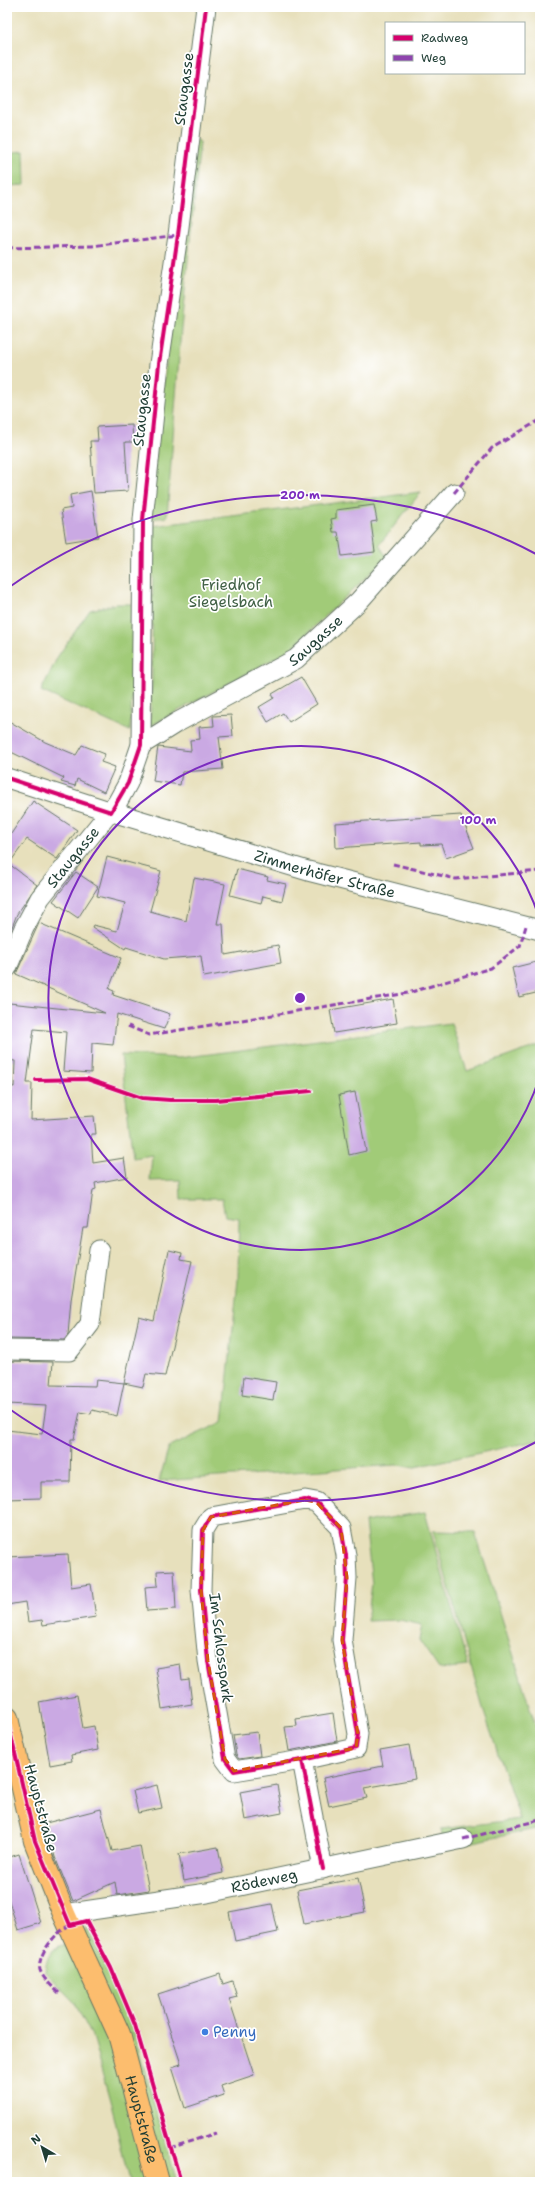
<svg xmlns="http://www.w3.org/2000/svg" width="547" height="2189" font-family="'Shantell Sans',sans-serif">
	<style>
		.green { fill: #a1cb78; stroke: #608456 }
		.building { fill: #caa9e3 }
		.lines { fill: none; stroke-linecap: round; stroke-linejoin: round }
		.minor-casing { stroke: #657664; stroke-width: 21 }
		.major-casing { stroke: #657664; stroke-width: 24 }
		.minor { stroke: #fff; stroke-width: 19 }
		.major { stroke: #fcbd6e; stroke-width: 22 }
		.quiet { stroke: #8e44ad; stroke-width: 3; stroke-dasharray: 6 3; stroke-linecap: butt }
		.cycleway-casing { stroke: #fff; stroke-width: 6 }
		.cycleway { stroke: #d6006c; stroke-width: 4 }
		.marked { fill: none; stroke: #d45610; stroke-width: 3; stroke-dasharray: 8 5; stroke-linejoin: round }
		.ring { fill: none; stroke: #7b2cbf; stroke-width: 2 }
		.shop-dot { fill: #3f7fe0; stroke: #fff; stroke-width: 1.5 }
		.labels { text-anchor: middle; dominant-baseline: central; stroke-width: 3.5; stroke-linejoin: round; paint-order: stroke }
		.street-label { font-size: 15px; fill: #1f3d34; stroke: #fff }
		.park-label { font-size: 15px; fill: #406045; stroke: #fff }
		.shop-label { font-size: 15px; fill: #366cbe; stroke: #fff; text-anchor: start }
		.centre { fill: #7b2cbf; stroke: #fff; stroke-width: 2 }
		.ring-label { font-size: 12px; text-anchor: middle; font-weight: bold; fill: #7b2cbf; stroke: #fff; stroke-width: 3.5; stroke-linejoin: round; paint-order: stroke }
	</style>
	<rect width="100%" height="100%" fill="#fff"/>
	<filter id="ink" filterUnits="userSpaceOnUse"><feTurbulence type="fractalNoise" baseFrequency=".025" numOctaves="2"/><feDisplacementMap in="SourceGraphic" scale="8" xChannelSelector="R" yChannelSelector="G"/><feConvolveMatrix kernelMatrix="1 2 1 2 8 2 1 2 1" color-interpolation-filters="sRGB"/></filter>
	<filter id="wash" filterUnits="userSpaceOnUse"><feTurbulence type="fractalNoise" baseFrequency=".012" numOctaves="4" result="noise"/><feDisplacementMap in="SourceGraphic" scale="16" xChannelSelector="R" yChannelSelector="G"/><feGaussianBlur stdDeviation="0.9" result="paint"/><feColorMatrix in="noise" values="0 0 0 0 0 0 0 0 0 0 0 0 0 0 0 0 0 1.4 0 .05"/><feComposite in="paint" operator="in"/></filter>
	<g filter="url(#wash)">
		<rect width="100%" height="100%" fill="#e7e0bc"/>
		<!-- green -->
		<path class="green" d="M196 139 200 142 181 329 167 517 150 519 160 410Z
			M24 151 25 185 7 186V153Z
			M421 492 379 545 387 557 290 650 150 726 152 681 153 526Z
			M116 604H137L130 731 41 691 58 656 90 610Z
			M451 1023 467 1071 540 1045V1440L415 1467 396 1465 159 1481 169 1447 223 1422 238 1280 239 1218 225 1216 222 1199H181L180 1180 150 1181 152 1155 133 1158 121 1055 179 1058Z
			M425 1512 468 1666 439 1669 419 1640 422 1625 400 1620 367 1621 372 1584 365 1522Z
			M433 1531 475 1532 540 1740V1828L445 1848 441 1829 520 1819 484 1712Z
			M87 1927 120 1997 135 2037 177 2182H170L167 2176 83 1932Z
			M67 1944 96 2005 118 2067 148 2182H129L114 2116 92 2036 74 2002 45 1972C47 1956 51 1947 67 1944Z"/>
		<g id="blocks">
			<!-- building -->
			<path class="building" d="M132 425 133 442H125L128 491 94 493 90 441H98L97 427Z
				M91 491 98 537 66 542 61 510 72 508 70 495Z
				M374 505 377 521 371 522 375 552 342 556 338 532H333L331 519 336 518V510Z
				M301 677 317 704 289 722 283 713 268 722 259 707 274 698 272 694Z
				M231 715 233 736 219 737 223 769 182 772 180 785 153 781 158 747 191 751 190 740 200 739 199 727 214 726 213 716Z
				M7 720 45 742 76 755 82 745 105 754 101 762 115 767 104 792 77 779 75 786 61 782 64 778 7 750Z
				M33 801 77 830 57 859 27 839 9 864 37 885 17 914 7 940V840Z
				M461 815 474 848 446 858 441 844 421 845V842L336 848 335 823Z
				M107 857 161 871 150 911 186 921 194 878 225 884 217 924H223L225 955 278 945 281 963 204 977 201 956 164 959 126 947 125 949 92 927 93 925 117 931 125 903 97 896Z
				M237 869 268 877 267 880 286 884 282 901 263 896 261 903 230 895Z
				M76 872 98 887 78 918 53 901Z
				M39 923 121 958 109 989 114 991 113 995 170 1014 164 1029 117 1014 113 1045 92 1043 91 1073 63 1071 66 1032 34 1029 27 1083H32L31 1120 94 1116 96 1134H91L93 1163 124 1158 127 1177 95 1183 96 1189 93 1190 88 1228H83L71 1300 68 1335 64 1340 7 1339V1086L14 1087 15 1061 7 1060 9 1003 105 1013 16 974Z
				M540 961V992L519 997 512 968Z
				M393 999 397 1023 334 1033 330 1010Z
				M355 1092 366 1151 349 1155 339 1095Z
				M169 1250 182 1253 181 1259 192 1261 165 1376 146 1374 143 1387 124 1383 139 1317 154 1321Z
				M7 1361 53 1362 51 1385 95 1386 96 1380 124 1383 117 1416 92 1410 91 1414 80 1412 74 1439H71L70 1482H41V1498L7 1499V1430L42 1434 46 1406 7 1404Z
				M244 1377 276 1382 273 1400 242 1395Z
				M68 1554 71 1587 91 1584 96 1617 43 1625 42 1620 28 1622 25 1602 7 1605V1557Z
				M174 1570 176 1609 147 1611 145 1587 158 1586 157 1571Z
				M180 1664 182 1680 189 1679 192 1704 162 1709 156 1668Z
				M77 1695 83 1728 94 1726 98 1750 71 1755 72 1761 50 1765 39 1702Z
				M333 1713 337 1741 289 1751 285 1727 297 1726 296 1719Z
				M257 1732 260 1756 239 1759 236 1755 233 1735Z
				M409 1745 415 1779 364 1788 367 1798 329 1806 323 1778 383 1766 380 1750Z
				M157 1785 162 1808 138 1813 133 1791Z
				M277 1785 282 1813 245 1820 240 1792Z
				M101 1809 112 1851 140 1846 149 1890 117 1895 115 1882 73 1901 55 1857 46 1823Z
				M218 1847 223 1873 184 1881 179 1854Z
				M19 1854 41 1923 18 1930 7 1895V1858Z
				M358 1878 365 1912 304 1924 297 1890Z
				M272 1904 278 1932 235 1941 229 1912Z
				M220 1974 223 1984 232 1981 237 1997 229 1999 254 2075 221 2086 224 2095 185 2108 172 2067 181 2064 158 1994Z"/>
		</g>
	</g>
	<g filter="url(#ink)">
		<use href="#blocks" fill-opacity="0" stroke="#657664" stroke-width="1"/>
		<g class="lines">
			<!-- minor casing -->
			<g class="minor-casing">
				<g id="minor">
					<path id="s1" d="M141 745 176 723 296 659 359 601 454 493"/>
					<path id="s2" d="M7 778 109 811 308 871 540 930"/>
					<path id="s3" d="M7 968 24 928 40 898 117 803 128 783 141 745 143 520 159 364 178 235 206 7"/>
					<path d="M7 1350 69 1351 90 1324 99 1250"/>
					<path d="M302 1760 234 1771 225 1759 208 1661 201 1590 203 1530 211 1517 305 1500 316 1502 341 1528 346 1555 347 1578 342 1640 358 1734 356 1748 302 1760 323 1869"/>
					<path id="s4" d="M64 1914 207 1893 463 1839"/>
				</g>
			</g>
			<!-- major casing -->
			<g class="major-casing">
				<g id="major">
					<path id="s5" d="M7 1718 35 1841 64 1914 119 2034 158 2182"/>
				</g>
			</g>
			<!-- minor -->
			<use href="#minor" class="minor"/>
			<!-- major -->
			<use href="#major" class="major"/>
			<!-- quiet -->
			<path class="quiet" d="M7 248 92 246 178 235
				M454 493 492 448 540 420
				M393 864 456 879 540 871
				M128 1026 149 1035 408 993 491 968 520 946 526 926
				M463 1839 540 1820
				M59 1993C53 1987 43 1979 40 1970 36 1955 59 1927 74 1924
				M170 2148 216 2133"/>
			<!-- cycleway casing -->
			<g class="cycleway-casing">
				<path id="cycleway" d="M7 778 111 812 128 783 141 745 143 520 159 364 178 235 206 7
					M36 1080 87 1079 142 1098 170 1100H216L311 1091
					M7 1718 35 1841 70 1925 86 1921 111 1968 135 2025 181 2182
					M302 1760 234 1771 225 1759 208 1661 201 1590 203 1530 211 1517 305 1500 316 1502 341 1528 346 1555 347 1578 342 1640 358 1734 356 1748 302 1760 323 1869"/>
			</g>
			<!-- cycleway -->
			<use href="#cycleway" class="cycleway"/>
		</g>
	</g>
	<!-- marked area -->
	<path class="marked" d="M305 1500 316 1502 341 1528 347 1578 342 1640 358 1734 356 1748 234 1771 225 1759 208 1661 201 1590 203 1530 211 1517Z"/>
	<!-- distance rings -->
	<g class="ring">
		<path d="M540 1076A252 252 0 1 1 540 920"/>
		<path d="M536 1442A503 503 0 0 1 8 1408M8 588A503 503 0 0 1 536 554"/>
	</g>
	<!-- markers -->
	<circle class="shop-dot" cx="205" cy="2032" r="4"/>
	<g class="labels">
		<!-- street labels -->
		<g class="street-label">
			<text transform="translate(184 89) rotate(-83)">Staugasse</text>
			<text transform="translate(142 410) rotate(-84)">Staugasse</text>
			<text stroke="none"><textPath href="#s1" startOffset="204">Saugasse</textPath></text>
			<text stroke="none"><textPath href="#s3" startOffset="130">Staugasse</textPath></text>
			<text stroke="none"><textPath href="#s2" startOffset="332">Zimmerhöfer Straße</textPath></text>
			<text transform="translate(221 1648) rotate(83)">Im Schlosspark</text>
			<text transform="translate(41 1808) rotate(75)">Hauptstraße</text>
			<text stroke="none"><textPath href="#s4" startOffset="203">Rödeweg</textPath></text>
			<text stroke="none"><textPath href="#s5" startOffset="425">Hauptstraße</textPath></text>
		</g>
		<!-- park labels -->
		<g class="park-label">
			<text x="231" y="585">Friedhof<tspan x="231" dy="17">Siegelsbach</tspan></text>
		</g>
		<!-- shop labels -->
		<g class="shop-label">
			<text x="213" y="2032">Penny</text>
		</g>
	</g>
	<circle cx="300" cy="998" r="6" class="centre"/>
	<g class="ring-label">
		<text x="300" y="499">200 m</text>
		<text x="478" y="824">100 m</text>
	</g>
	<!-- margin -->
	<rect width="547" height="2189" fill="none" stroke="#fff" stroke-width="24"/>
	<!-- legend -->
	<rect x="385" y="22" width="140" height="52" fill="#ffffff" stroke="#a5b1ae"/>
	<rect x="393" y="35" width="20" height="6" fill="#d6006c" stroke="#a5b1ae"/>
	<text x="421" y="42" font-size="12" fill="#1f3d34">Radweg</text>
	<rect x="393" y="55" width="20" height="6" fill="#8e44ad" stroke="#a5b1ae"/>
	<text x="421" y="62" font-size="12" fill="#1f3d34">Weg</text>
	<!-- north arrow -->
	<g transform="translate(42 2147) rotate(322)" stroke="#ffffff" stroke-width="3" paint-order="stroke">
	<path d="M0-3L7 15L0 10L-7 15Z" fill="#1f3d34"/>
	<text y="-6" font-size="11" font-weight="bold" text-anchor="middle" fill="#1f3d34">N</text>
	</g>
</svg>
